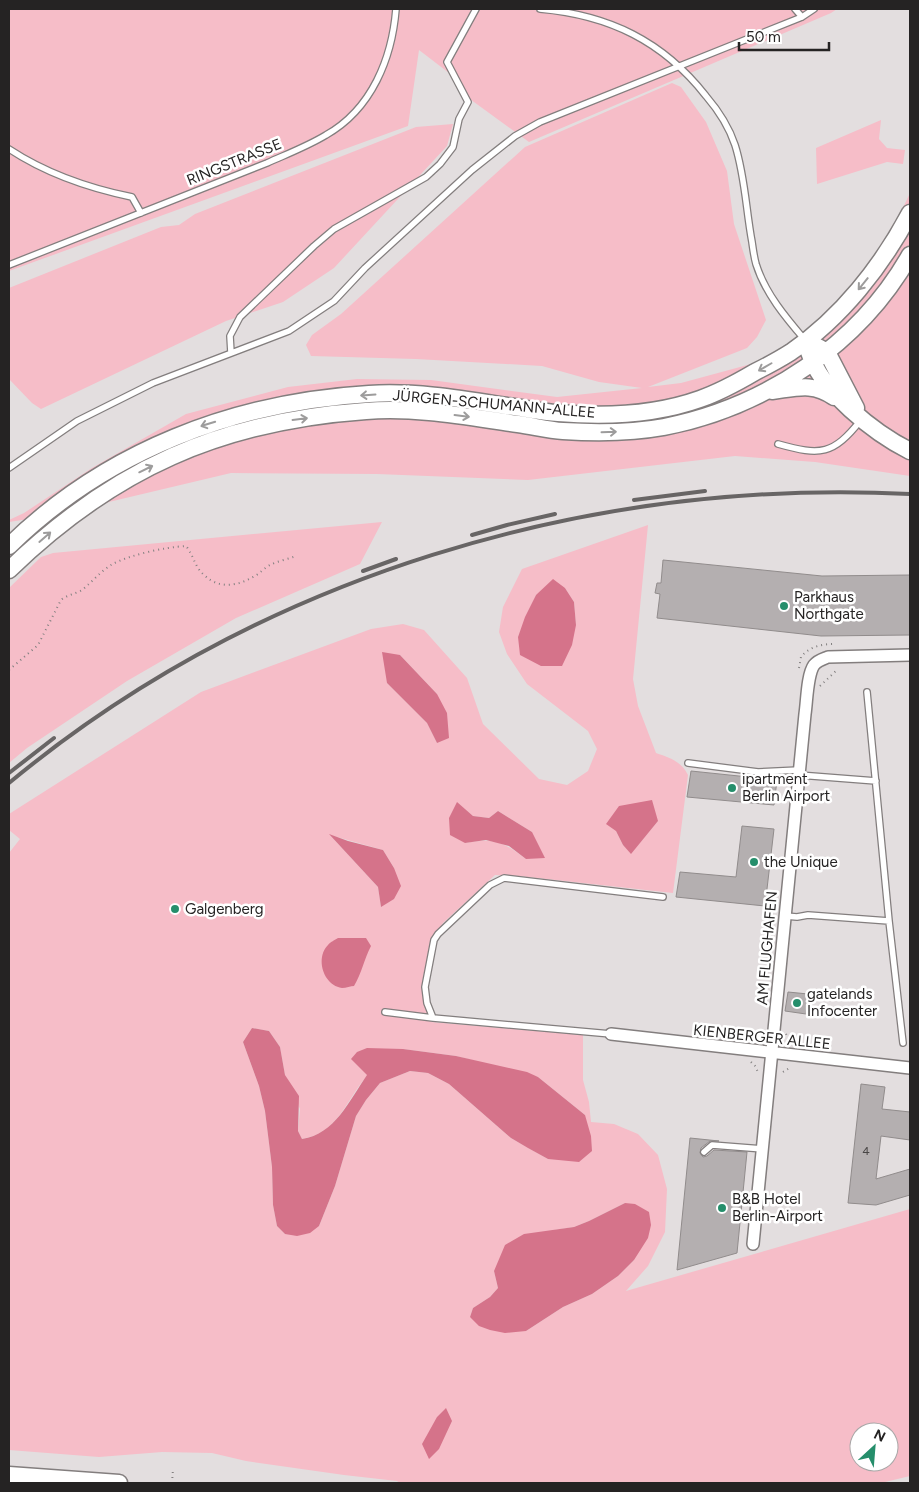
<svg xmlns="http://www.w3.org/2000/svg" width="919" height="1492" font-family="Figtree,sans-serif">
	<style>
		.green { fill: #f6bdc8; fill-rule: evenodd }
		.water { fill: #d5738a }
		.building { fill: #b4afb0; stroke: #918c8c }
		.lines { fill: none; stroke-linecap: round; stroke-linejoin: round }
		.lane-casing { stroke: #837e7e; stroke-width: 8 }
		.street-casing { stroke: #837e7e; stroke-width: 14 }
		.secondary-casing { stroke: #837e7e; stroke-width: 19 }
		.path { stroke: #838080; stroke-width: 2; stroke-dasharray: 1 4; stroke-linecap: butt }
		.lane { stroke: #fff; stroke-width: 5.5 }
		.street { stroke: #fff; stroke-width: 11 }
		.secondary { stroke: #fff; stroke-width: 16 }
		.rail { stroke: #686565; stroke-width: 4 }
		.oneway { stroke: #9d9c9c }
		.poi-dot { fill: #258e6b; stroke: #fff; stroke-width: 2 }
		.labels { text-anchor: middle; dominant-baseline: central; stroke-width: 5; stroke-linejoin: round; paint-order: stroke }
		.number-label { font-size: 12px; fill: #494646 }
		.street-label { font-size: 15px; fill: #252323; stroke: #fff }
		.poi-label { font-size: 15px; fill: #252323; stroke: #fff; text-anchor: start }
	</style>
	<rect width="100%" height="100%" fill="#e3dedf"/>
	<!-- green -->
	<path class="green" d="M9 9H837L831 13 529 142 463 94 453 76 419 50 408 126 9 271Z
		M672 83 681 87 706 122 727 171 734 224 766 320 757 337 747 348 648 387 681 383 770 359 817 322 857 281 890 235 910 193V476L815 462 735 456 528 480 377 474 231 473 54 515 9 522V520L24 513 92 468 186 414 288 387 357 379 431 380 557 397 642 388 599 382 542 366 416 359 311 356 306 345 312 335 341 314 525 147Z
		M881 120 879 139 887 148 905 150 903 164 887 162 817 184 816 148Z
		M453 124 447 146 334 268 283 302 226 321 41 409 32 403 9 379V288L161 227 179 225 195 214 416 127Z
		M382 522 360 564 236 618 127 681 27 748 9 763V588L41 557 53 553Z
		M648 525 633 679 638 706 656 753C670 758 681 761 688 775L673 893 519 876 495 875 443 923 432 940 422 981 425 1003 431 1022 583 1035V1080L589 1102 591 1122 614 1124 638 1134 658 1155 667 1189 665 1232 648 1266 626 1291 910 1209V1476L881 1483H400L397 1481 344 1475 246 1461 212 1453 162 1452 99 1457 9 1450V853L20 839 9 830V814L201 692 371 629 403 624 424 630 467 678 483 724 539 779 567 785 588 771 597 749 588 731 527 684 507 654 499 632 503 607 522 569ZM565 588 574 602 576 625 518 637 536 595ZM400 655 437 694V743L427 723 387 683ZM457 803 473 816 489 818 498 811 532 832 526 859C502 841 494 838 465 843ZM658 821 631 853 623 845 616 831ZM330 835 383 850 394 868 381 907 378 887ZM252 1028 269 1031 280 1047 285 1075 300 1109 298 1131 302 1139C338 1133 345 1102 366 1077 374 1065 391 1057 403 1049L456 1056 538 1077 585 1115 548 1159 511 1138 449 1084 428 1073 410 1071 380 1083 366 1100 356 1116 335 1186 319 1226 285 1234 277 1226 273 1205 272 1167 265 1111 259 1086 243 1042ZM625 1203 634 1260 618 1276 592 1294 563 1307 526 1331 470 1317 473 1308 490 1297 498 1288 494 1271 554 1230 574 1227 589 1221ZM859 1432H889V1462H859Z"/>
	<!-- water -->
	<path class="water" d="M553 579 565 588 574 602 576 625 572 645 562 666H541L520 655 518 637 525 617 536 595Z
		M382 652 400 655 437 694 447 713 449 738 437 743 427 723 387 683Z
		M652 800 658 821 631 854 623 845 616 831 606 824 619 806Z
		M457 802 473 816 489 818 498 811 532 832 545 858 526 859 509 846 486 840 465 843 450 835 449 818Z
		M329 834 348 841 383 850 394 868 401 886 394 899 381 907 378 887Z
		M338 938H366L371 946C364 959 362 973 354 986 351 986 346 988 342 988 323 985 315 958 328 945 330 942 335 940 338 938Z
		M252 1028 269 1031 280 1047 285 1075 299 1096 298 1131 302 1139C335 1134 349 1101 367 1075L351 1059 357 1052 367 1048 403 1049 456 1056 527 1072 538 1077 585 1115 591 1136 592 1151 579 1162 548 1159 528 1148 511 1138 449 1084 428 1073 410 1071 380 1083 366 1100 356 1116 335 1186 319 1226 310 1233 297 1236 285 1234 277 1226 273 1205 272 1167 265 1111 259 1086 243 1042Z
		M625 1203 635 1204 649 1212 651 1225 648 1238 634 1260 618 1276 592 1294 563 1307 526 1331 505 1333 490 1330 479 1326 470 1317 473 1308 490 1297 498 1288 494 1271 505 1245 524 1234 574 1227 589 1221Z
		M446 1408 452 1421 439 1449 429 1459 422 1444 437 1417Z"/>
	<!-- building -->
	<path class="building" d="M663 560 822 576 910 575V635L821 636 657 618 660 594 655 593 657 583H661Z
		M691 771 777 780 774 805 687 797Z
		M742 826 774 829 765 906 676 897 680 872 736 877Z
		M788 992 808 994 806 1014 785 1011Z
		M861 1084 885 1087 882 1109 910 1112V1140L881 1136 876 1179 910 1169V1195L876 1205 848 1203Z
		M690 1138 719 1141H710L701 1148 700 1153 703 1157 707 1156 714 1150 747 1152 737 1253 677 1270Z"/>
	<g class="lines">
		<!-- lane casing -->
		<g class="lane-casing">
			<path id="lane" d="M540 9C609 15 663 41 706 96 718 110 729 127 735 145 745 176 746 210 752 242 753 249 754 257 756 264 765 293 786 318 805 340
				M795 9 802 17
				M9 149C47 174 88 188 132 197L141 213
				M9 265 267 163C287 154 308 146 326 135 372 109 392 58 396 9
				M231 353 230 336 240 317 314 246 334 229 426 177 440 164 453 147 459 119 468 102 447 62 476 9
				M778 444C821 456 833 455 861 420
				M9 468 77 421 153 383 289 331 334 301 365 268 472 170 515 136 540 122 802 17 814 9
				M867 692 889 921 903 1043
				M688 763 758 772 799 770
				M799 775 876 781
				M785 916 797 917 808 915 889 921
				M385 1012 433 1018
				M611 1034 433 1018 427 1003 425 987 434 940 438 934 490 885 504 878 663 897
				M704 1152 712 1145 763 1149"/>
		</g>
		<!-- street casing -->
		<g class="street-casing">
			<path id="street" d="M611 1034 910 1068
				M753 1244 805 714C807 701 807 675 814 665 818 660 823 659 828 657L910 655"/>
		</g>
		<!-- secondary casing -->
		<g class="secondary-casing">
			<path id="secondary" d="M818 347 827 352 856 408
				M809 352C821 391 874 433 910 451
				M772 391C796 388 813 382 834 397
				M9 546C106 451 234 402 369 394 416 391 462 399 507 406 524 408 541 412 558 413 605 417 655 415 700 399 720 392 738 382 755 372 767 366 780 359 791 352 841 318 882 266 910 213
				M9 570C113 469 221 421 366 411 417 407 468 417 518 424 533 426 548 430 563 431 596 433 631 433 664 427 765 407 859 345 910 255
				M9 1475 119 1483"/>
		</g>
		<!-- path -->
		<path class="path" d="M799 668 801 657C810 646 822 644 835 644
			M9 670 38 645 61 600C67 595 75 594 82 590 92 582 100 572 111 565 128 555 166 547 186 546 194 556 194 566 204 575 221 591 241 585 258 574 262 571 266 567 270 565 278 561 288 559 296 556
			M820 686 838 669
			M786 1034 790 1041 794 1042
			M750 1037 759 1033 762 1029
			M751 1062 755 1066 758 1072
			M783 1072 791 1067
			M172 1483 173 1469"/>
		<!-- lane -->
		<use href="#lane" class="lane"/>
		<!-- street -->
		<use href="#street" class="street"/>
		<!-- secondary -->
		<use href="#secondary" class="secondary"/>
		<!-- rail -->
		<path class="rail" d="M634 500 705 491
			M472 535 507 525 555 514
			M363 571 396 559
			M9 773 54 738
			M9 783C259 576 588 478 910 494"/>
	</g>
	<!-- one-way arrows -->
	<defs><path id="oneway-shaft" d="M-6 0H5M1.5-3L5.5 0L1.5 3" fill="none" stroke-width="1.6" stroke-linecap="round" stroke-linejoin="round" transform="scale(1.25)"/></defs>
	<g class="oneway">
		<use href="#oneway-shaft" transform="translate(863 284) rotate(129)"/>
		<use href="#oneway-shaft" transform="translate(765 367) rotate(150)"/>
		<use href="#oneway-shaft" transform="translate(368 395) rotate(176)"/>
		<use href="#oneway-shaft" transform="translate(462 416) rotate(7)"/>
		<use href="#oneway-shaft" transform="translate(300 419) rotate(-7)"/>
		<use href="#oneway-shaft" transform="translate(208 424) rotate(163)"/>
		<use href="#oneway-shaft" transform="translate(609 432) rotate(-2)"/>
		<use href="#oneway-shaft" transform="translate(146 469) rotate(-26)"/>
		<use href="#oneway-shaft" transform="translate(45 537) rotate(-41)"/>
	</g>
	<!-- markers -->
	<g class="poi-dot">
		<circle cx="784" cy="606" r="5"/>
		<circle cx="732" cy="788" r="5"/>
		<circle cx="754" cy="862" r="5"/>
		<circle cx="175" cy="909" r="5"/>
		<circle cx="797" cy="1003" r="5"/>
		<circle cx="722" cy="1208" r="5"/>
	</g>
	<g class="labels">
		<!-- number labels -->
		<g class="number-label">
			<text x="866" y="1151">4</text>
		</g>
		<!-- street labels -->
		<g class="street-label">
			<text transform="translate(234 162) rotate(-22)">RINGSTRASSE</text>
			<text transform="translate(494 404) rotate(5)">JÜRGEN-SCHUMANN-ALLEE</text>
			<text transform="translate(767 948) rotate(-85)">AM FLUGHAFEN</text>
			<text transform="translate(762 1037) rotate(6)">KIENBERGER ALLEE</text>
		</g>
		<!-- poi labels -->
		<g class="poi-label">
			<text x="794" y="597">Parkhaus<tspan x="794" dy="17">Northgate</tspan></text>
			<text x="742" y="779">ipartment<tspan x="742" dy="17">Berlin Airport</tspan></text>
			<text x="764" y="862">the Unique</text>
			<text x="185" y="909">Galgenberg</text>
			<text x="807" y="994">gatelands<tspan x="807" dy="17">Infocenter</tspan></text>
			<text x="732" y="1199">B&amp;B Hotel<tspan x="732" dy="17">Berlin-Airport</tspan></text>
		</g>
	</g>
	<!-- border -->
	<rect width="919" height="1492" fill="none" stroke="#252323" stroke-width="20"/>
	<!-- north arrow -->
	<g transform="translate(874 1447) rotate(26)"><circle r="24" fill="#ffffff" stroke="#a8a7a7"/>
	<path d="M0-4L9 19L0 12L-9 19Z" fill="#258e6b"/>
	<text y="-8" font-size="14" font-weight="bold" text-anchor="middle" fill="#252323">N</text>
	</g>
	<!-- scale -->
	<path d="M739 42v8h90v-8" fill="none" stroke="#252323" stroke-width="2.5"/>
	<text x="746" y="42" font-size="15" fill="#252323" stroke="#ffffff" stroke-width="4" paint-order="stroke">50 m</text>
</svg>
